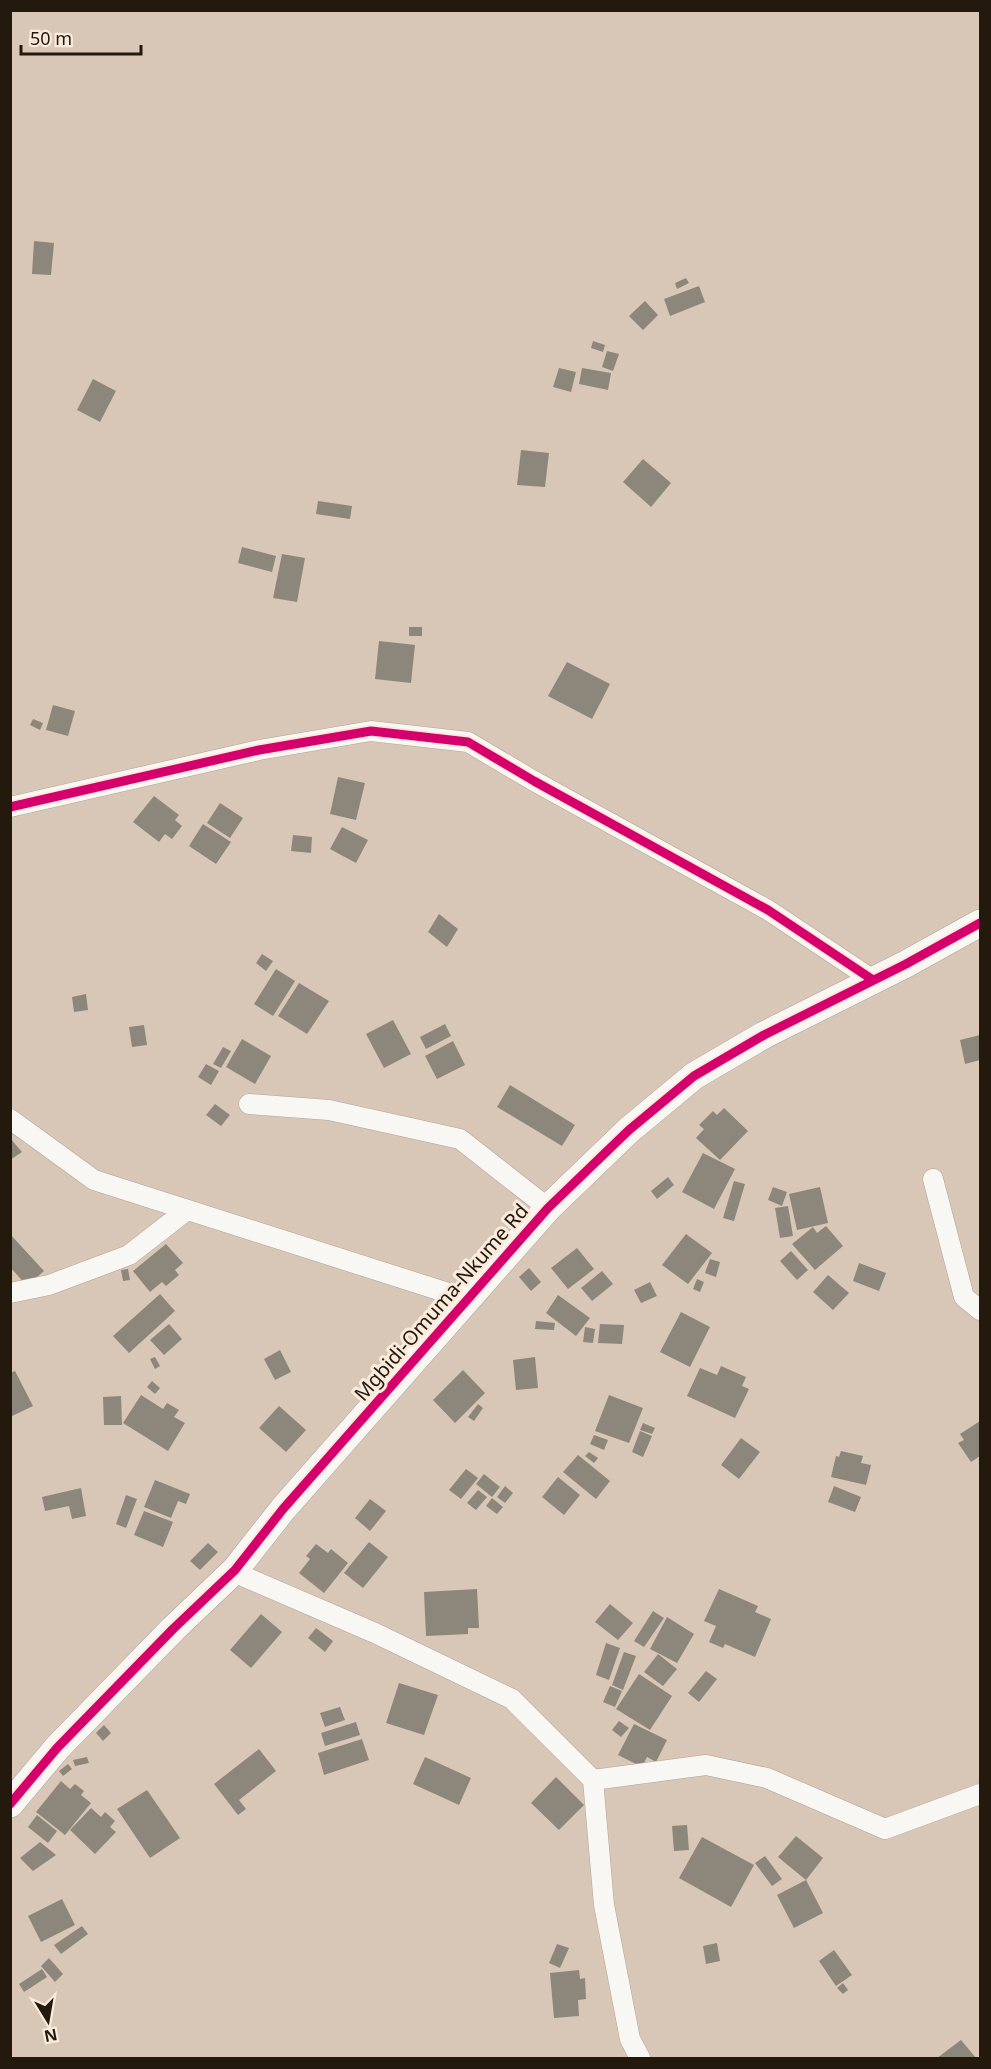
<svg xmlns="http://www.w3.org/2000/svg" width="991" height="2069" font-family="'Noto Sans',sans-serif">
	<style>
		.building { fill: #8c877a }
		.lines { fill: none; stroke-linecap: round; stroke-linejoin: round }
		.street-casing { stroke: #b0a396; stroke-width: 21 }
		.secondary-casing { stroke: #b0a396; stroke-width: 28 }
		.street { stroke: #f9f7f4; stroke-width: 20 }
		.secondary { stroke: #f9f7f4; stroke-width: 27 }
		.cycleway-casing { stroke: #fbebdc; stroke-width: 13 }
		.cycleway { stroke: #d6006c; stroke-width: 9 }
		.labels { text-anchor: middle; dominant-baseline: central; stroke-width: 6; stroke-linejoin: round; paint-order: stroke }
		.street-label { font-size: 20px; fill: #23190d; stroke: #fbebdc }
	</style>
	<rect width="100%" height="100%" fill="#d8c7b6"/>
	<!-- building -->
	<path class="building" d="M34 241 54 243 51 275 32 274Z
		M686 278 689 283 677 289 675 283Z
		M699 286 705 302 670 316 664 299Z
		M645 301 658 315 643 330 629 316Z
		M593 341 605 345 603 352 591 348Z
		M607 351 619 354 613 371 602 367Z
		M559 368 576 372 571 392 553 387Z
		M582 368 611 373 608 390 579 384Z
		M93 379 116 391 100 422 77 410Z
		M521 450 549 453 545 487 517 485Z
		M643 459 671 483 651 507 623 482Z
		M318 501 352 506 350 519 316 514Z
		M242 547 276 556 272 572 238 563Z
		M282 554 305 558 297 602 273 598Z
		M409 627H422V636H409Z
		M379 641 415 645 411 683 375 679Z
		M567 662 610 684 592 719 548 696Z
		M53 705 75 711 68 736 46 730Z
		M33 719 43 723 40 730 30 725Z
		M338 777 365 783 356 820 330 814Z
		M154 796 179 815 175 820 182 826 172 839 165 834 159 842 133 822Z
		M220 803 243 818 230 838 207 823Z
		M203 824 231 842 216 864 189 846Z
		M342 827 368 840 356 863 330 849Z
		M293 835 312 837 311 853 291 851Z
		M439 914 458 929 447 947 428 932Z
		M262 954 273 961 266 971 256 963Z
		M276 969 295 981 273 1016 254 1004Z
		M299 983 329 1001 307 1034 278 1016Z
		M86 994 88 1010 74 1012 72 997Z
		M393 1020 411 1054 384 1068 366 1034Z
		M445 1024 451 1036 426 1049 420 1037Z
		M144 1025 147 1045 132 1047 129 1027Z
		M980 1035V1060L965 1064 960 1040Z
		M242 1039 271 1056 255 1084 226 1067Z
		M453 1041 465 1065 437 1079 425 1056Z
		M223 1047 231 1051 221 1068 213 1064Z
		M206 1064 219 1071 211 1085 198 1077Z
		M510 1085 575 1125 562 1146 497 1107Z
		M215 1104 230 1115 221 1126 206 1115Z
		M724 1108 748 1131 720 1160 696 1138 704 1129 699 1125 713 1111 717 1115Z
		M10 1138 22 1152 10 1160Z
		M703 1153 735 1169 714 1209 682 1192Z
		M668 1177 674 1185 657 1199 651 1191Z
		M734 1181 745 1184 734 1221 723 1218Z
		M773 1187 787 1192 782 1206 768 1200Z
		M820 1187 828 1223 797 1230 789 1194Z
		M788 1206 793 1236 780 1238 775 1208Z
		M826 1226 843 1246 815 1270 792 1244 813 1227 817 1233Z
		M10 1234 44 1271 27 1286 10 1267Z
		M686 1234 712 1253 688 1284 662 1265Z
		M166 1244 183 1263 175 1270 179 1275 166 1286 162 1282 150 1292 133 1271Z
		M577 1248 594 1269 568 1289 551 1268Z
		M791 1251 808 1270 797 1280 780 1261Z
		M710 1259 720 1262 716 1277 705 1273Z
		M859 1263 886 1273 879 1291 853 1281Z
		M529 1268 541 1282 531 1291 519 1277Z
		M128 1269 130 1280 123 1281 121 1270Z
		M602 1271 613 1284 592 1301 581 1288Z
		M828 1275 849 1293 833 1310 813 1292Z
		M697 1279 704 1282 700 1292 693 1289Z
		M650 1282 657 1296 641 1303 634 1290Z
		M160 1294 175 1311 129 1353 113 1336Z
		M558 1295 590 1318 576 1336 546 1313Z
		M681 1312 710 1327 690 1367 660 1352Z
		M536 1321 555 1323 554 1330 535 1329Z
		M169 1324 182 1339 164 1355 150 1340Z
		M600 1324 624 1325 622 1344 598 1343Z
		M585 1327 595 1329 593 1343 583 1342Z
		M280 1350 291 1372 275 1380 264 1359Z
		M155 1357 160 1366 155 1369 150 1359Z
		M535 1357 538 1388 516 1390 513 1360Z
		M721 1366 746 1377 742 1386 749 1389 735 1418 687 1396 700 1368 717 1375Z
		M463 1370 485 1393 455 1423 433 1400Z
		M15 1371 33 1406 10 1417V1373Z
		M152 1381 160 1388 155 1394 147 1387Z
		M141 1395 163 1409 167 1403 179 1410 174 1417 185 1423 168 1451 123 1423Z
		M609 1395 643 1408 629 1443 595 1431Z
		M121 1396 122 1425H104L103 1397Z
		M478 1404 483 1408 474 1421 468 1417Z
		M279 1406 306 1430 286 1452 259 1428Z
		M980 1421V1456L971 1462 958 1443 964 1440 960 1434Z
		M643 1423 655 1428 652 1434 640 1430Z
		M640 1431 652 1436 643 1457 632 1452Z
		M594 1435 608 1440 604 1450 590 1444Z
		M741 1438 760 1452 739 1479 721 1465Z
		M841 1451 863 1456 861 1463 871 1465 866 1485 831 1477 836 1456 839 1457Z
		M589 1452 598 1458 594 1463 585 1456Z
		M578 1455 610 1481 596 1499 563 1472Z
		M466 1469 478 1478 461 1499 449 1490Z
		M484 1474 500 1487 492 1497 476 1484Z
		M558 1477 580 1495 564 1515 542 1497Z
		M155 1480 190 1494 186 1504 178 1501 171 1518 144 1507Z
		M505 1486 513 1493 505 1503 497 1497Z
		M834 1486 861 1497 855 1512 828 1502Z
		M81 1488 86 1516 72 1519 69 1506 45 1511 42 1497Z
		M478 1490 487 1497 476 1510 467 1503Z
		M126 1495 137 1499 126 1528 116 1524Z
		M492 1498 503 1507 497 1514 486 1506Z
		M370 1499 386 1511 370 1531 355 1518Z
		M144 1511 173 1522 163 1547 134 1535Z
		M369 1542 388 1557 363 1588 344 1573Z
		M208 1543 218 1552 200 1570 190 1561Z
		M316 1544 328 1553 331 1549 348 1563 324 1593 299 1573 310 1559 306 1556Z
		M477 1589 479 1628H468V1634L426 1636 424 1592Z
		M719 1589 758 1606 755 1612 771 1619 755 1657 725 1644 723 1648 709 1642 716 1626 704 1621Z
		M610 1604 633 1623 618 1640 595 1622Z
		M653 1611 664 1618 644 1647 634 1641Z
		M261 1614 282 1632 251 1668 230 1650Z
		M667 1617 694 1634 677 1663 650 1649Z
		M316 1628 333 1641 325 1652 308 1638Z
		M606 1643 620 1648 609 1680 596 1675Z
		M624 1652 636 1656 623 1690 612 1685Z
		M658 1654 677 1669 663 1686 644 1672Z
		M706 1671 717 1679 699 1702 688 1693Z
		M639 1674 672 1696 650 1730 616 1709Z
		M399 1683 438 1695 424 1735 386 1723Z
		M610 1686 622 1691 615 1707 603 1702Z
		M340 1707 345 1720 325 1727 320 1713Z
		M619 1721 629 1728 621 1737 612 1730Z
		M356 1722 360 1735 325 1746 321 1733Z
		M634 1724 667 1740 656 1762 647 1757 642 1767 618 1755Z
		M104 1725 111 1733 103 1741 96 1733Z
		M362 1739 369 1760 324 1775 318 1753Z
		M259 1749 276 1771 239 1800 246 1809 238 1815 214 1784Z
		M87 1757 89 1763 75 1766 73 1760Z
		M425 1757 471 1778 459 1805 413 1784Z
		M68 1764 72 1769 63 1776 59 1771Z
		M556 1777 584 1805 559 1830 531 1803Z
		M61 1781 70 1789 75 1784 84 1791 81 1795 91 1803 65 1835 36 1812Z
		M147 1790 180 1838 150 1858 117 1809Z
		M91 1808 101 1817 105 1812 115 1821 110 1827 116 1832 95 1854 70 1830Z
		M37 1815 57 1831 48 1843 28 1827Z
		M687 1825 689 1850 674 1851 672 1826Z
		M796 1836 823 1858 806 1880 778 1857Z
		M702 1837 754 1865 731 1907 679 1878Z
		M40 1842 56 1855 33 1871 20 1858Z
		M765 1856 782 1879 772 1886 755 1863Z
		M806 1880 823 1913 794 1928 777 1895Z
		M62 1899 75 1925 41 1942 28 1916Z
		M82 1926 88 1934 61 1954 54 1945Z
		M717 1943 720 1961 706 1964 703 1946Z
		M557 1944 569 1948 560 1968 549 1963Z
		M834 1950 852 1975 836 1986 819 1961Z
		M49 1958 63 1974 55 1982 41 1966Z
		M42 1969 47 1977 24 1992 19 1984Z
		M579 1970 580 1979 585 1978 586 1999 578 2000 579 2016 554 2018 550 1973Z
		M843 1983 848 1990 843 1994 837 1988Z
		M961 2040 976 2058H937Z"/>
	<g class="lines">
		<!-- street casing -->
		<g class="street-casing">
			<path id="street" d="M10 807 259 750 371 731 468 742 534 781 768 910 873 980
				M249 1104 329 1110 460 1139 548 1208
				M10 1119 94 1180 467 1299
				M933 1179 964 1297 980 1310
				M10 1293 49 1285 129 1255 187 1210
				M235 1570 245 1577 375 1633 512 1699 593 1780 706 1765 767 1778 885 1829 980 1794
				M593 1780 604 1905 630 2039 640 2058"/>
		</g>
		<!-- secondary casing -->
		<g class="secondary-casing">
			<path id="secondary" d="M10 1804 57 1748 173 1629 235 1570 283 1509 548 1208 629 1130 694 1076 764 1035 906 964 980 923"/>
		</g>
		<!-- street -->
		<use href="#street" class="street"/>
		<!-- secondary -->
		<use href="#secondary" class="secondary"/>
		<!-- cycleway casing -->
		<g class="cycleway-casing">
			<path id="cycleway" d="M10 807 259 750 371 731 468 742 534 781 768 910 873 980
				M10 1804 57 1748 173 1629 235 1570 283 1509 548 1208 629 1130 694 1076 764 1035 906 964 980 923"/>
		</g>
		<!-- cycleway -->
		<use href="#cycleway" class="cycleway"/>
	</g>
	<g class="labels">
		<!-- street labels -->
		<g class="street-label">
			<text transform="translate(441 1302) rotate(-49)">Mgbidi-Omuma-Nkume Rd</text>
		</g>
	</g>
	<!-- border -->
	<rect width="991" height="2069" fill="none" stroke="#23190d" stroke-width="24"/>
	<!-- north arrow -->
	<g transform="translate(48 2021) rotate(169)" stroke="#fbebdc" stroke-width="4.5" paint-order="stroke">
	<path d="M0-4.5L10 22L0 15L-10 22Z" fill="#23190d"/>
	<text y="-9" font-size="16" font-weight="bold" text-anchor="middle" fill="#23190d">N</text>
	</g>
	<!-- scale -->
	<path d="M21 45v9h120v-9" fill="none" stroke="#23190d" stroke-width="3"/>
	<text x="30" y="45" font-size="18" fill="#23190d" stroke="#fbebdc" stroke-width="4.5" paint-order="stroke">50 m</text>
</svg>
